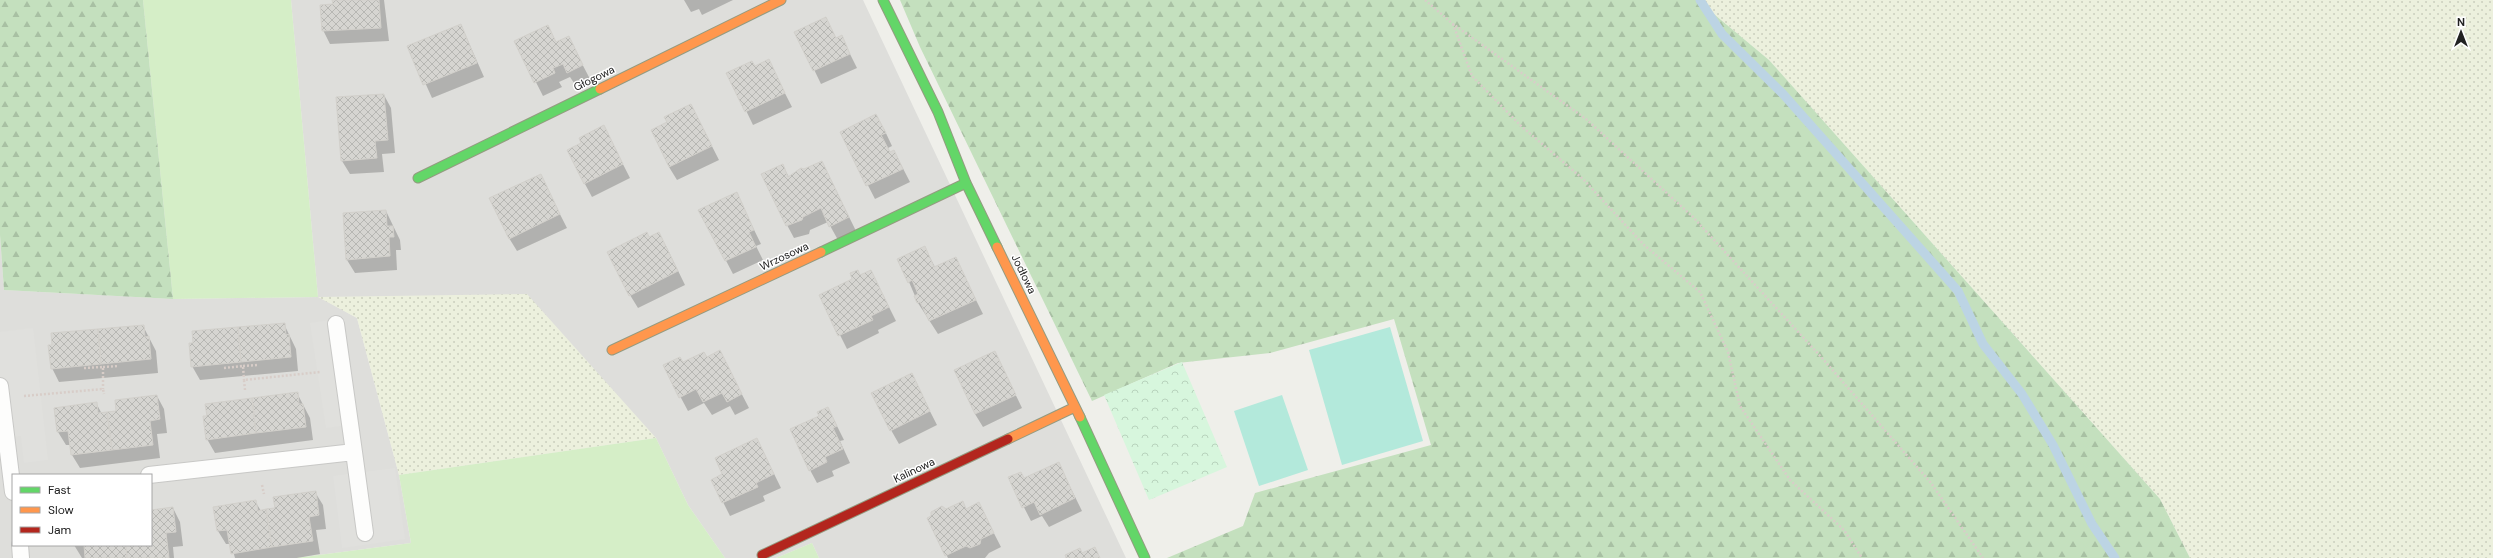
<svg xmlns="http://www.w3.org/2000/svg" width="2493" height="558" font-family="'DM Sans',sans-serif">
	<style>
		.residential { fill: #dededb; fill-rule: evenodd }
		.farmland { fill: url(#farmland-dots) }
		.grass { fill: #d5eec7 }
		.forest { fill: url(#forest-firs) }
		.park { fill: url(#park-crowns) }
		.pitch { fill: #b3e9db }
		.parking { fill: #e0e0dd }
		.shadow { fill: #0003 }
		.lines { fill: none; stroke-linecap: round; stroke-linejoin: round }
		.stream { stroke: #bcd4e4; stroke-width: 9 }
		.building { fill: url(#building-cross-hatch); stroke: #d2d0cb }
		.lane-casing { stroke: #c8c8c6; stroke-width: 18 }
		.fast-casing { stroke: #949b80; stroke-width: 11 }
		.slow-casing { stroke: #949b80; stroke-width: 11 }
		.jam-casing { stroke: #949b80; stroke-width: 11 }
		.path { stroke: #d8cdc8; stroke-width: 2.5; stroke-dasharray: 2 2; stroke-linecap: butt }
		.lane { stroke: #fdfdfc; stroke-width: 16 }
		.fast { stroke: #63d668; stroke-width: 9 }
		.slow { stroke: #ff974d; stroke-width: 9 }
		.jam { stroke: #b3261e; stroke-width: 9 }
		.labels { text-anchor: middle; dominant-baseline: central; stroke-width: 3; stroke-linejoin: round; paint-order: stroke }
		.street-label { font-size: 11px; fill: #212121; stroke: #fff }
	</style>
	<defs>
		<pattern id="farmland-dots" width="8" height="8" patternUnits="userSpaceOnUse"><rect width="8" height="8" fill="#ecf0dd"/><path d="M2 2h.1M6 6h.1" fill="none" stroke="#cacebd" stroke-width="1.8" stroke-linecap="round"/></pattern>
		<pattern id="forest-firs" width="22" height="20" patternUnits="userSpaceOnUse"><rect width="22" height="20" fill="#c4e0be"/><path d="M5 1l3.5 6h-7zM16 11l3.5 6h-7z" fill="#a8c0a3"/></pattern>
		<pattern id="park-crowns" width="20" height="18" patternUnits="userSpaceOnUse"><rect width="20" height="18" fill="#d7f6dd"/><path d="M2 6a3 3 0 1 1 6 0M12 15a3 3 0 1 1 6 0" fill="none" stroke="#b8d3bd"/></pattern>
		<pattern id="building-cross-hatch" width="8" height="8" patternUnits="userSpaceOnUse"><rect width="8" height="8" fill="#d6d5d1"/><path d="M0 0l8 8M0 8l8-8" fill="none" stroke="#b7b7b3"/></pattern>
	</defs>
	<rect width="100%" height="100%" fill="#efefea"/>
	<!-- residential -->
	<path class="residential" d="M291 0H863L1126 558H819L812 543 776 558H725L688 505 656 438 319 297 357 318 399 475 411 543 296 558H0V235L4 290 173 299 318 297ZM13 475H151V545H13Z"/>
	<!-- farmland -->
	<path class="farmland" d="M1697 0H2493V558H2190L2160 499 1769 60Z
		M527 294 656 438 399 475 357 318 318 297Z"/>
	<!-- grass -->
	<path class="grass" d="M143 0H291L318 297 173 299Z
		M656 438 688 505 725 558H296L411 543 399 475Z
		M812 543 819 558H776Z"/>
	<!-- forest -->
	<path class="forest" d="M0 0H143L173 299 4 290 0 235Z
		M900 0H1697L1769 60 2160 499 2190 558H1167L1243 526 1255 493 1431 445 1394 319 1270 353 1178 363 1092 401 920 47Z"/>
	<!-- park -->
	<path class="park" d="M1182 362 1227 467 1149 500 1104 395Z"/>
	<!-- pitch -->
	<path class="pitch" d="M1390 327 1423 441 1342 465 1309 350Z
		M1282 395 1308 470 1259 486 1234 411Z"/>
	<!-- parking -->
	<path class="parking" d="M331 320 347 425 326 428 310 323Z
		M33 328 48 460 24 463 21 436 0 438V332Z
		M395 468 405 539 342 548 333 476Z"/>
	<!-- shadow -->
	<path class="shadow" d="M333 0H384L389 41 330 44 323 30 334 5Z
		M684 0H733L702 15 699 9 691 12Z
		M826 19 836 38 841 36 857 68 821 84 796 32Z
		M461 25 484 77 432 98 409 47Z
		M547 26 556 43 568 37 590 79 576 86 570 77 559 82 562 87 543 96 515 41Z
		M768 60 792 107 753 125 728 73 754 67Z
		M384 95 391 108 395 153 382 154 384 172 350 174 342 161 337 98Z
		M691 105 719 160 677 180 669 167 668 123Z
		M604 127 630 178 592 197 585 184 583 143Z
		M884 129 892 146 888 148 890 153 894 151 910 182 875 199 841 133Z
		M822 162 856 231 838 240 828 222 810 230 809 234 794 238 787 225 782 165 789 177Z
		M540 175 567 228 517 251 509 238Z
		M736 193 761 244 756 246 763 260 733 274 700 211Z
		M386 211 400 240 401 250H396L397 270 355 273 347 260Z
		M649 238 666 246 685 285 638 308 630 295Z
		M925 248 935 267 955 258 983 314 938 334 918 303 909 282Z
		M871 271 896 321 878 330 879 333 847 349 820 295Z
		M284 324 296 349 298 371 200 380 192 366Z
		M143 326 156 351 158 373 59 382 52 368Z
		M720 352 749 408 735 415 730 406 712 415 704 403 688 411 664 366 707 358Z
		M995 352 1022 408 983 427 975 414Z
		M911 374 937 425 899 444 891 430Z
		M297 393 310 418 313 440 215 453 207 439Z
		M157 396 164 409 167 433 157 434 160 458 80 468 72 455 71 445H66L58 432 55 409 96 403 102 414 117 412Z
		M828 408 844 440 840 441 850 463 832 471 834 476 817 483 810 470Z
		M757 439 781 488 763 496 765 501 730 516 723 502 724 475Z
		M1059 464 1082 511 1049 527 1042 516 1031 521 1009 478 1024 479Z
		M315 492 323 505 326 529 316 530 320 554 297 558H235L231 544H226L218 531 214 508 255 501 261 511 276 509Z
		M962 502 967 510 979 504 1001 547 989 553 985 558H948L928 519Z
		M173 508 180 522 183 546 173 547 174 558H82L74 545H151V511Z"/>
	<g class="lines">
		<!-- stream -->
		<path class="stream" d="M1700 0 1722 34 1783 94 1958 291 1983 344 2022 394 2053 445 2092 524 2115 558"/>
	</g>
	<!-- building -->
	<path class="building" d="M332 0H379L381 28 322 31 320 5 333 4Z
		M826 17 836 38 842 35 850 54 813 71 794 32Z
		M461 24 477 63 423 85 407 46Z
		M548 25 556 42 569 36 583 65 567 73 563 64 553 68 555 73 534 83 514 41Z
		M769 59 785 93 745 112 726 73 752 61 755 66Z
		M384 94 388 140 375 141 377 158 341 161 336 97Z
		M691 104 712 146 669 167 651 130 667 122 664 117Z
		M876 114 886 133 881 135 890 152 894 150 903 169 866 186 840 132Z
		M604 125 623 164 584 184 567 150 581 143 579 138Z
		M822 161 849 217 829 227 821 208 803 217 802 220 786 226 761 174 783 164 788 177 801 168 804 169Z
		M541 174 560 214 509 239 489 198Z
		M737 192 754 230 749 232 756 247 725 261 698 210Z
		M386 210 387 226H393L394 237H389L390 256 346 260 343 213Z
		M647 232 649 237 659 232 678 271 629 296 607 252Z
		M925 246 934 267 956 257 976 300 929 321 920 302 917 303 914 296 918 294 912 280 908 283 897 259Z
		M858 270 860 275 871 270 889 307 871 316 873 320 838 336 819 295 852 279 850 273Z
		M285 323 286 335 289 334 291 357 241 362 238 327Z
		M144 325 145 337 149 336 151 359 101 364 98 329Z
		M238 327 241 362 191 367 189 343H193L192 331Z
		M98 329 101 364 51 369 48 345H52L51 333Z
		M720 350 742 394 727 402 722 393 703 402 696 389 679 398 663 365 680 357 683 362 704 352 707 357Z
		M995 351 1016 395 975 414 954 370Z
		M912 373 930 411 890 431 871 393Z
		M298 392 299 404H303L306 427 256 433 252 398Z
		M157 395 160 419 150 421 153 445 112 450 107 412 116 411 115 400Z
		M252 398 256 433 206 440 203 416H207L205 404Z
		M97 402 98 413 107 412 112 450 71 455 68 431 57 432 54 408Z
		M828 407 837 426 833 428 843 449 825 457 827 462 809 471 790 429 819 416 817 412Z
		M757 438 774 474 756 483 758 487 722 503 711 480 722 474 715 458Z
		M1059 462 1075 498 1040 515 1034 502 1022 508 1008 477 1021 472 1024 478Z
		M316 491 319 515 309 517 313 541 272 547 266 509 275 508 273 497Z
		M256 500 258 511 266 509 272 547 231 554 227 530 217 531 213 507Z
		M963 501 966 509 979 502 994 533 981 539 980 544 970 548 966 546 945 556 927 518 931 516V512L942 506 946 509Z
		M173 507 176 532 166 533 169 558H127L126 545H151V510Z
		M84 545H126L127 558H85Z
		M1095 547 1100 558H1066L1065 555 1080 548 1082 553Z"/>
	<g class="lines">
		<!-- lane casing -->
		<g class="lane-casing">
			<path id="lane" d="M0 386 13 492
				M354 452 365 533
				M149 475 354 452 336 324
				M20 545 21 558"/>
		</g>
		<!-- fast casing -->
		<g class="fast-casing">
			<path id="fast" d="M883 0 938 112 966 183 997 247
				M418 178 600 89
				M821 252 966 183
				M1080 417 1145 558"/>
		</g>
		<!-- slow casing -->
		<g class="slow-casing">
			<path id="slow" d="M600 89 781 0
				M997 247 1080 417
				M612 350 821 252
				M1008 439 1075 407"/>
		</g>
		<!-- jam casing -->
		<g class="jam-casing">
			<path id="jam" d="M762 555 1008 439"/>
		</g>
		<!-- path -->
		<path class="path" d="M1425 0 1453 24 1586 119 1693 217 1822 358 1931 483 1983 558
			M1453 24 1472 76 1520 125 1583 179 1644 245 1700 292 1728 352 1740 406 1790 480 1844 530 1862 558
			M243 366 258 365
			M103 367 119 366
			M84 368 103 367V389
			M224 368 243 366 244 380
			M245 390 244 380 320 372
			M24 396 103 389 104 394
			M262 485 264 494"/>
		<!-- lane -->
		<use href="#lane" class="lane"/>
		<!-- fast -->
		<use href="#fast" class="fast"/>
		<!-- slow -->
		<use href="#slow" class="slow"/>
		<!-- jam -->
		<use href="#jam" class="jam"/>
	</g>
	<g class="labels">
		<!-- street labels -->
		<g class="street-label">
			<text transform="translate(594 78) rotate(-26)">Głogowa</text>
			<text transform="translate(784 256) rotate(-25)">Wrzosowa</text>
			<text transform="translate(1024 274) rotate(64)">Jodłowa</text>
			<text transform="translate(914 470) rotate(-25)">Kalinowa</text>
		</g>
	</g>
	<!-- legend -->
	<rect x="12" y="474" width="140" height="72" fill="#ffffff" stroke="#a6a6a6"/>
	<rect x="20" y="487" width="20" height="6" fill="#63d668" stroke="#a6a6a6"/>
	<text x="48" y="494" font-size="12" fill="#212121">Fast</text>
	<rect x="20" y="507" width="20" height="6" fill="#ff974d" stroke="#a6a6a6"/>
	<text x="48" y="514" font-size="12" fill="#212121">Slow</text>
	<rect x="20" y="527" width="20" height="6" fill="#b3261e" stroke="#a6a6a6"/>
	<text x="48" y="534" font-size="12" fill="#212121">Jam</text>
	<!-- north arrow -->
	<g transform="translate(2461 32)" stroke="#ffffff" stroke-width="3" paint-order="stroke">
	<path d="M0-3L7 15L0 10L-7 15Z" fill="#212121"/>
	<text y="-6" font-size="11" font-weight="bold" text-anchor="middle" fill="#212121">N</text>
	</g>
</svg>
